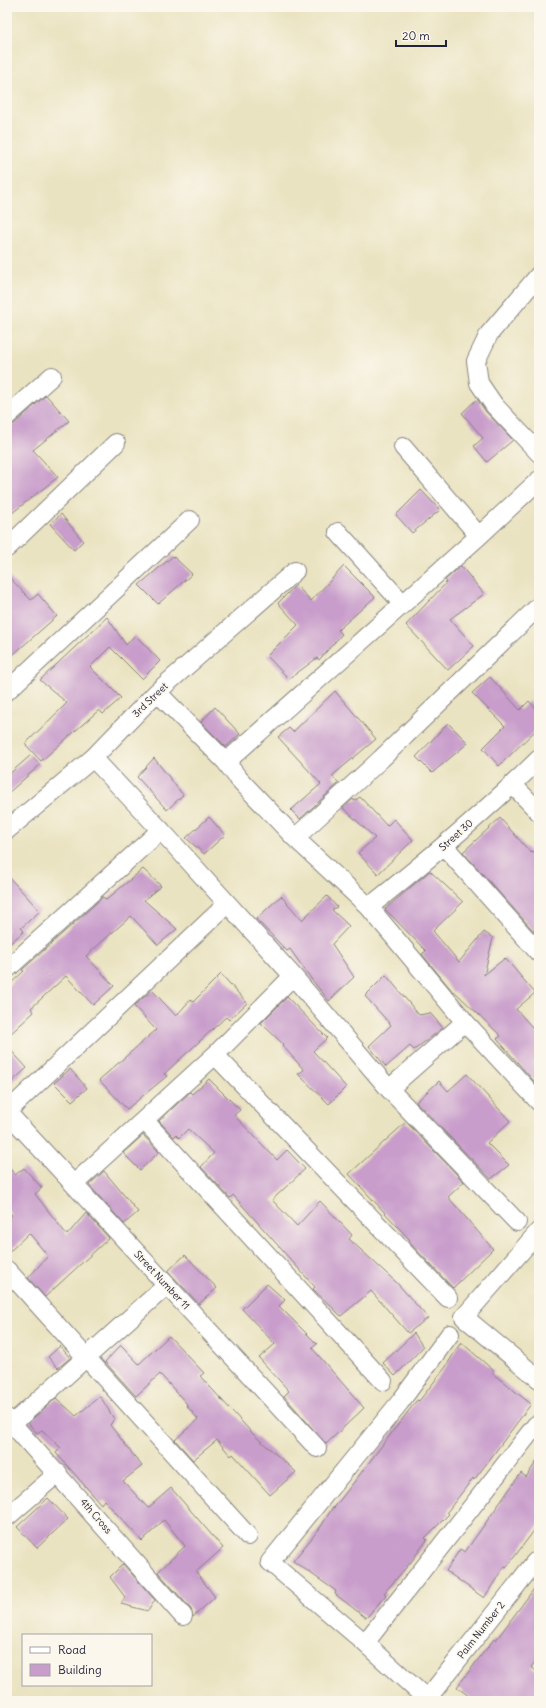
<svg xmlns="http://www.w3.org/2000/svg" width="546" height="1708" font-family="Delius,sans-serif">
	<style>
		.building { fill: #c89ccb }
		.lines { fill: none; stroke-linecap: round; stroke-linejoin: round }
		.street-casing { stroke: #86827e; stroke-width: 20 }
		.street { stroke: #fff; stroke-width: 18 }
		.labels { text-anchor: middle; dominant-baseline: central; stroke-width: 3.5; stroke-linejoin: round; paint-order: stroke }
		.street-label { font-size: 10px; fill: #22223b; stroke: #fbf7ec }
	</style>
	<rect width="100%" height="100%" fill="#fbf7ec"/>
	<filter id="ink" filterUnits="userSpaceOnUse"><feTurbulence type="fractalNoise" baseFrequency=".025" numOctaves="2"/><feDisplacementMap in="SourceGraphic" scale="8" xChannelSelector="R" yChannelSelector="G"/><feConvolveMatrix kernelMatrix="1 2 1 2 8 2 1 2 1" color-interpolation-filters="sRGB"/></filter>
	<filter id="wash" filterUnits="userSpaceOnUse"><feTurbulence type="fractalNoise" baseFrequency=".012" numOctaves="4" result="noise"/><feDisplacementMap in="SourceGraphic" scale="16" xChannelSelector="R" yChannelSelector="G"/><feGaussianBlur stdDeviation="0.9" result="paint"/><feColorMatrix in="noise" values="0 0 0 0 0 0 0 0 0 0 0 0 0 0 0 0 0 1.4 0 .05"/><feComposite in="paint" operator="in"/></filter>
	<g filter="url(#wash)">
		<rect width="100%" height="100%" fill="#eae3c1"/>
		<g id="blocks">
			<!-- building -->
			<path class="building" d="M46 395 69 421 33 450 58 477 7 517V426L14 424Z
				M477 399 486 412 513 440 487 462 474 446 483 438 462 413Z
				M421 490 440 510 412 533 396 515Z
				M61 514 83 541 74 550 50 524Z
				M173 556 192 574 158 604 139 585Z
				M344 566 375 597 338 630 342 634 319 660 317 658 289 679 267 656 298 625 278 603 296 585 311 601Z
				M461 566 484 594 450 619 474 646 448 670 406 625 447 582 445 580Z
				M7 575 31 600 38 594 57 616 7 660Z
				M107 617 126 645 135 635 160 661 142 679 110 647 90 667 121 698 103 714 99 710 41 761 25 744 67 703 40 680Z
				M490 677 520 710 529 701 539 712V727L499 766 483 748 505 726 472 693Z
				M335 691 376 739 332 776 339 783 300 819 291 810 321 784 278 737 289 728 293 732Z
				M215 707 240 734 226 747 201 722Z
				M448 723 468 743 432 773 416 757Z
				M31 755 40 765 7 794V776Z
				M154 758 183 795 167 810 137 777Z
				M360 797 387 826 394 819 413 840 378 874 358 853 375 838 343 808 353 799 354 801Z
				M209 817 225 835 204 854 186 838Z
				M500 818 531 853 533 851 539 858V937L463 852Z
				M143 869 161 886 144 900 177 929 158 945 131 916 86 956 114 986 93 1005 66 976 31 1008 34 1012 7 1037V987L24 971 22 970 103 897 106 900Z
				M430 871 463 902 433 931 459 962 484 932 493 938 484 975 505 958 535 993 516 1009 539 1035V1087L497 1039 501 1036 454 991 453 992 422 954 426 951 385 909Z
				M7 875 40 911 21 928 24 931 7 946Z
				M281 896 302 920 327 896 337 907 332 910 349 926 332 944 354 977 329 1001 312 980 290 949 287 951 256 919Z
				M221 974 247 1003 229 1020 226 1017 164 1074 167 1076 127 1109 99 1080 156 1030 134 1006 152 990 176 1016 191 999 193 1002Z
				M386 975 419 1015 430 1013 443 1028 414 1050 410 1046 386 1067 369 1046 391 1025 365 996Z
				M287 997 327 1038 313 1051 346 1087 329 1104 298 1074 304 1070 282 1045 283 1044 261 1023Z
				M7 1046 27 1068 7 1086Z
				M70 1069 87 1088 72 1101 54 1083Z
				M467 1074 510 1121 487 1143 509 1165 491 1179 416 1102 439 1081 448 1091Z
				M209 1079 240 1110 234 1115 277 1160 287 1150 305 1169 272 1200 297 1226 320 1201 352 1235 349 1239 397 1283 428 1318 408 1333 371 1291 341 1316 313 1289 315 1287 233 1195 230 1198 201 1167 214 1153 188 1129 179 1138 176 1135 174 1137 159 1121 190 1092 192 1094Z
				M406 1122 464 1182 448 1197 493 1249 453 1288 409 1242 410 1240 349 1174Z
				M143 1135 159 1152 140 1170 123 1153Z
				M7 1165 15 1175 24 1168 42 1188 35 1194 67 1235 86 1213 109 1238 45 1297 28 1278 48 1256 29 1233 7 1254V1220L12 1215 7 1209Z
				M104 1171 138 1212 124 1224 89 1185Z
				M185 1255 217 1288 199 1304 168 1271Z
				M267 1284 285 1300 279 1306 317 1344 312 1348 364 1408 326 1444 284 1396 289 1391 259 1358 275 1344 242 1309Z
				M414 1333 423 1347 395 1376 383 1363Z
				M169 1336 204 1373 200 1376 253 1434 296 1472 270 1495 233 1454 231 1456 217 1440 193 1460 175 1440 198 1419 186 1405 187 1404 160 1374 136 1396 105 1362 121 1345 139 1364Z
				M461 1342 494 1371 492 1373 531 1404 490 1459 474 1480 473 1478 447 1512 449 1514 425 1538 427 1540 411 1562 384 1593 386 1595 366 1618 335 1594 336 1591 293 1561 320 1528 333 1507 334 1508 417 1400 419 1401 445 1368Z
				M60 1346 70 1358 58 1368 48 1357Z
				M100 1396 114 1419 110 1425 142 1466 123 1481 148 1508 171 1488 223 1548 196 1572 215 1597 193 1617 191 1609 158 1572 185 1546 164 1520 142 1541 104 1500 101 1504 56 1453 61 1448 42 1430 37 1433 28 1423 56 1398 76 1416Z
				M539 1458V1524L506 1568 504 1567 484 1598 446 1571 460 1549 465 1552 521 1473 526 1477Z
				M48 1498 68 1519 37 1548 17 1527Z
				M123 1564 155 1600 148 1611 121 1604 125 1597 110 1577Z
				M539 1582V1657L531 1667 539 1673V1701H475L457 1687 494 1639 496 1640Z"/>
		</g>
	</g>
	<g filter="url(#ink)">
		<use href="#blocks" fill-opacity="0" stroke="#86827e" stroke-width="1"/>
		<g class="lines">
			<!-- street casing -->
			<g class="street-casing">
				<path id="street" d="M539 275 489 334 476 361 479 383 494 405 539 453
					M7 416 52 376
					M403 447 479 536
					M338 532 403 604
					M7 548 116 443
					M7 691 190 520
					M157 692 226 762
					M93 758 169 839 293 976 389 1089 517 1222
					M513 785 539 812
					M7 830 93 758 157 692 295 571
					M295 838 381 759 539 606
					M444 846 539 953
					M369 907C428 860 485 812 539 759
					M7 969 161 830
					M465 1022 539 1102
					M215 1055 448 1298
					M389 1089 465 1022 369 907 295 838 238 778 226 762 479 536 539 480
					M7 1112 317 1448
					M7 1112 227 904
					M145 1121 383 1381
					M74 1184 215 1055 293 976
					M539 1231 464 1317 539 1379
					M7 1270 248 1536
					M7 1418 183 1616
					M12 1424 167 1285
					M7 1517 58 1473
					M365 1643 536 1425
					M427 1699 535 1562
					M429 1701 365 1643 270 1562 400 1402 450 1334"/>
			</g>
			<!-- street -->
			<use href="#street" class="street"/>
		</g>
	</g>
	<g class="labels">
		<!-- street labels -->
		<g class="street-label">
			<text transform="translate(150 700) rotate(-44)">3rd Street</text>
			<text transform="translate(456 835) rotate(-42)">Street 30</text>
			<text transform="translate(162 1280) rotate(47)">Street Number 11</text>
			<text transform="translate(96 1516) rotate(49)">4th Cross</text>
			<text transform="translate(481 1630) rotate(-52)">Palm Number 2</text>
		</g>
	</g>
	<!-- margin -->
	<rect width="546" height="1708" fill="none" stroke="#fbf7ec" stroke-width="24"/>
	<!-- legend -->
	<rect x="22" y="1634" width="130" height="52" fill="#fbf7ec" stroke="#a4a2a5"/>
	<rect x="30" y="1647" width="20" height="6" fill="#ffffff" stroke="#a4a2a5"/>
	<text x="58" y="1654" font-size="12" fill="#22223b">Road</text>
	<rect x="30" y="1664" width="20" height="12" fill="#c89ccb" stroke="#a4a2a5"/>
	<text x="58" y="1674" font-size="12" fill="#22223b">Building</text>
	<!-- scale -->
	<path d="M396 40v6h50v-6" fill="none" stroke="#22223b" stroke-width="2"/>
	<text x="402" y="40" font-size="12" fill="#22223b" stroke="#fbf7ec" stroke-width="3" paint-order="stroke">20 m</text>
</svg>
